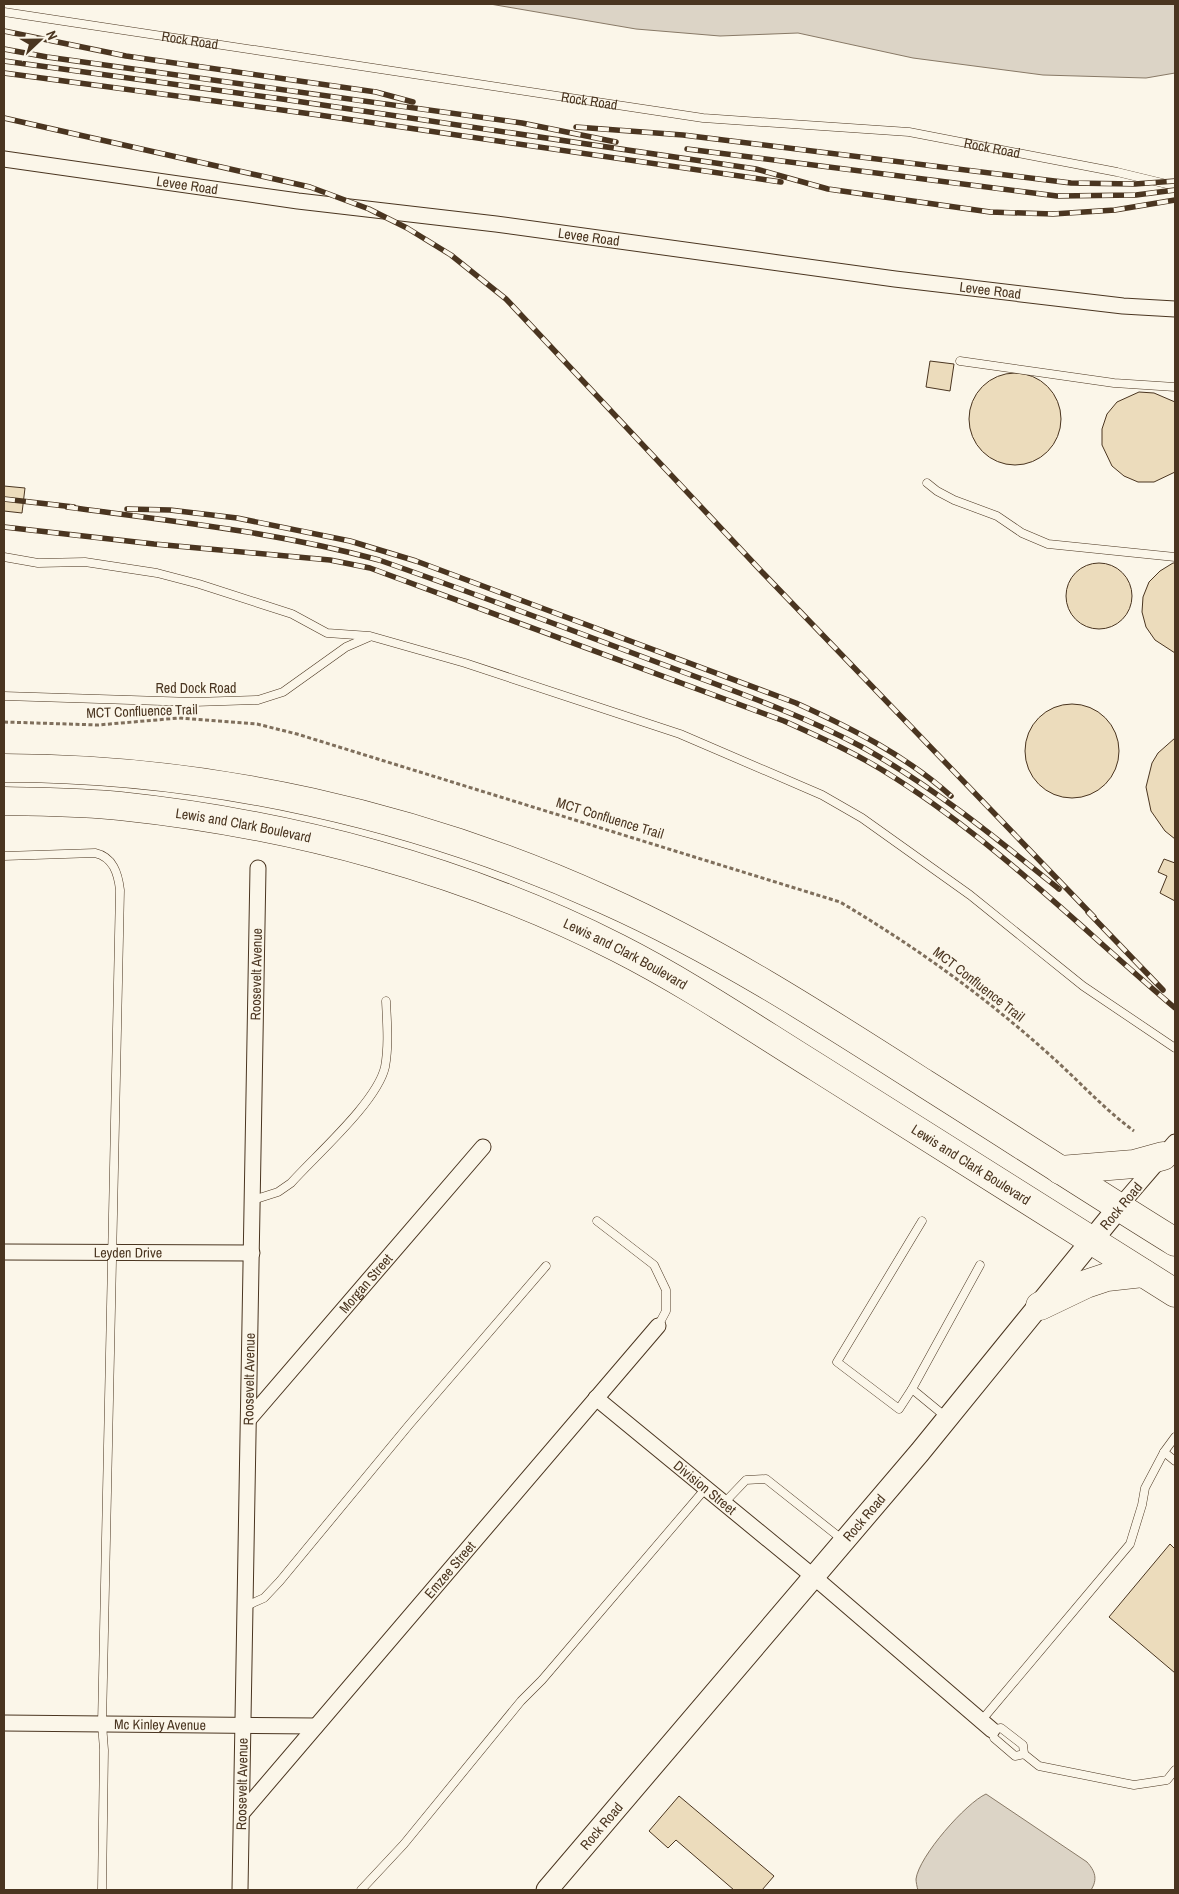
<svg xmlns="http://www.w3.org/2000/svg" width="1179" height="1894" font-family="'Archivo Narrow',sans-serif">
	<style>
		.water { fill: #dcd4c6; stroke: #887966 }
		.building { fill: #ecdcbc; stroke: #4a3520 }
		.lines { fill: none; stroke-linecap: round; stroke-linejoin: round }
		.lane-casing { stroke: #4a3520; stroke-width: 9 }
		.street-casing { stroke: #4a3520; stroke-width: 17 }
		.secondary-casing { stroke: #4a3520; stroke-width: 23 }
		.highway-casing { stroke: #4a3520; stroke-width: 29 }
		.path { stroke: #7f6f5c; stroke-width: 3; stroke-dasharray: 4 2.5; stroke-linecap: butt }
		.lane { stroke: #fbf6e9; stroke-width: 8 }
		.street { stroke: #fbf6e9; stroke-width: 15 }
		.secondary { stroke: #fbf6e9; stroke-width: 21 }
		.highway { stroke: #fbf6e9; stroke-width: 28 }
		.rail-casing { stroke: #4a3520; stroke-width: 5.5 }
		.rail { stroke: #fbf6e9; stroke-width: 4; stroke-dasharray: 11; stroke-linecap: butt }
		.labels { text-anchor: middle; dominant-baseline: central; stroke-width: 4; stroke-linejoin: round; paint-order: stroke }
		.street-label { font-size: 14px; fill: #4a3520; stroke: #fbf6e9 }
	</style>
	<rect width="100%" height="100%" fill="#fbf6e9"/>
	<!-- water -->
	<path class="water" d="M490 4H1175V73L1146 78 1043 75 913 58 798 33 720 36 636 29Z
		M986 1794 1087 1862C1095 1871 1098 1879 1091 1890H918C917 1887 916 1882 916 1879 919 1856 966 1803 986 1794Z"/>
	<!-- building -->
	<path class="building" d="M930 361 954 364 950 391 926 387Z
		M969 419a46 46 0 1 1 92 0a46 46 0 1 1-92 0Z
		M1139 392 1154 393 1175 402V472L1154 482H1138L1124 476 1112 466 1102 445V429L1107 414 1117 402Z
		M4 486 25 488 22 513 4 511Z
		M1066 596a33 33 0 1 1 66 0a33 33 0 1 1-66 0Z
		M1173 563H1175V653L1155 640 1146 627 1142 612 1143 597 1149 582 1160 571Z
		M1025 751a47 47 0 1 1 94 0a47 47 0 1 1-94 0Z
		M1175 738V839L1165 831 1151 811 1146 787 1152 763 1158 753Z
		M1164 859 1175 863V901L1160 893 1167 876 1158 872Z
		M1170 1544 1175 1549V1673L1109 1617Z
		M679 1796 774 1876 762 1890H734L676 1840 668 1848 649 1831Z"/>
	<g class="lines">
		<!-- lane casing -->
		<g class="lane-casing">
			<g id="lane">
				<path id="s1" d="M4 12 703 118 909 132 1117 172 1175 186"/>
				<path d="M960 361 1114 383 1175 387"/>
				<path d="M927 483 937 491 954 500 997 516 1022 533 1048 544 1175 557"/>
				<path d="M4 557 38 563 85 562 157 573 199 584 292 614 327 633 370 636 465 663 680 734 822 795 862 818 970 895 1083 986 1175 1048"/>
				<path d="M4 696 194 702 258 700 283 692 346 647 369 637"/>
				<path d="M4 856 95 853C113 857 118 873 120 890L102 1724 104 1750 102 1890"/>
				<path d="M253 1200 278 1192 291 1183C316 1155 377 1102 385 1067 389 1045 387 1023 386 1001"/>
				<path d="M597 1221 654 1265 666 1290V1311L658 1326"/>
				<path d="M922 1221 837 1362 899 1409 912 1389 946 1417"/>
				<path d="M912 1389 980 1265"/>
				<path d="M1164 1452 1175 1461"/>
				<path d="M724 1503 746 1480 766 1479 843 1540"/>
				<path d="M246 1606 264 1598 280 1581 409 1425 546 1266"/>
				<path d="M981 1721 1130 1544 1142 1505 1145 1488 1164 1452 1175 1437"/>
				<path d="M1001 1728 1023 1745 1024 1754 1015 1756 994 1738 992 1730Z"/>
				<path d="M1024 1754 1039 1766 1134 1785 1167 1780 1175 1770"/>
				<path d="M361 1890 404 1844 521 1701 542 1680 706 1488"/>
			</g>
		</g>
		<!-- street casing -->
		<g class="street-casing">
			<g id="street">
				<path id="s2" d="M4 159 298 201 496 224 895 279 1123 306 1175 309"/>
				<path d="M1119 1207 1175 1142"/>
				<path id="s3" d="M4 1252 252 1253"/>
				<path id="s4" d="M596 1398 814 1577 992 1730"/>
				<path id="s5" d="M249 1419 483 1147"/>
				<path id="s6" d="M4 1723 316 1726"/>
				<path id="s7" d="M242 1813 658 1326"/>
				<path id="s8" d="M240 1890 258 868"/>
			</g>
		</g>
		<!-- secondary casing -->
		<g class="secondary-casing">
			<g id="secondary">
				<path id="s9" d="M547 1890 920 1452 1119 1207"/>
			</g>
		</g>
		<!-- highway casing -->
		<g class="highway-casing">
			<g id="highway">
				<path d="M4 768C209 768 418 815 605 900 717 950 821 1017 924 1083 1008 1136 1091 1190 1175 1242"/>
				<path id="s10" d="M4 801C43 802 82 802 120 806 291 824 465 870 618 948 687 983 752 1027 818 1068 937 1143 1056 1218 1175 1293"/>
				<path d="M1060 1170 1134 1164 1163 1156"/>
				<path d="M1040 1306 1086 1284 1107 1277 1143 1273"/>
			</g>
		</g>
		<!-- path -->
		<path class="path" d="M4 722 98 725 179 718 257 724 297 734 840 902C916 947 987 998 1052 1057 1080 1082 1104 1109 1134 1131"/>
		<!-- lane -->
		<use href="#lane" class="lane"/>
		<!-- street -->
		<use href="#street" class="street"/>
		<!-- secondary -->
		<use href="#secondary" class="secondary"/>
		<!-- highway -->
		<use href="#highway" class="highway"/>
		<!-- rail casing -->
		<g class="rail-casing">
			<path id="rail" d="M4 31 126 56 376 92 413 102
				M4 49 47 57 522 123 616 142
				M4 61 282 99 756 169 828 189 990 212 1053 214 1115 210 1175 200
				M4 73 319 115 781 182
				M4 118 310 187 369 209 407 228 451 255 506 299 763 573 1094 917
				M576 127 683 135 1071 183 1135 184 1175 181
				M687 149 1057 196 1136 195 1175 190
				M4 499 74 507
				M67 507C172 521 276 532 379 560 473 593 566 628 659 663 728 689 799 713 864 748 935 788 996 838 1059 889
				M127 509 170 510 237 518 350 541 416 561 796 703C851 728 905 755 951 796
				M4 527 154 544 330 560 370 568 784 721C822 738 860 755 895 778 997 843 1083 930 1175 1008
				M1088 912 1163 990"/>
		</g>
		<!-- rail -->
		<use href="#rail" class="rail"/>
	</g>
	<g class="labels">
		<!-- street labels -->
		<g class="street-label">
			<text stroke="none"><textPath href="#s1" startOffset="188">Rock Road</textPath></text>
			<text stroke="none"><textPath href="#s1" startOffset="592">Rock Road</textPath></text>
			<text stroke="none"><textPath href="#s1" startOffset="998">Rock Road</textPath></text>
			<text stroke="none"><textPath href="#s2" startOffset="185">Levee Road</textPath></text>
			<text stroke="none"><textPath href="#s2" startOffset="590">Levee Road</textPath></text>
			<text stroke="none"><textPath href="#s2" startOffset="995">Levee Road</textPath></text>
			<text x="196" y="688">Red Dock Road</text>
			<text transform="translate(142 711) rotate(-2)">MCT Confluence Trail</text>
			<text transform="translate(610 818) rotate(17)">MCT Confluence Trail</text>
			<text stroke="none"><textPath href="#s10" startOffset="241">Lewis and Clark Boulevard</textPath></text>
			<text stroke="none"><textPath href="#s10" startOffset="646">Lewis and Clark Boulevard</textPath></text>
			<text stroke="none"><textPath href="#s8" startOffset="916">Roosevelt Avenue</textPath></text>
			<text transform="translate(979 984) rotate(38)">MCT Confluence Trail</text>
			<text stroke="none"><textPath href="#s10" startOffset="1051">Lewis and Clark Boulevard</textPath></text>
			<text transform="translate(1121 1206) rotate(-50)">Rock Road</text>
			<text stroke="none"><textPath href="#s3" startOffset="124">Leyden Drive</textPath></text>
			<text stroke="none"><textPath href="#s5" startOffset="179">Morgan Street</textPath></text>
			<text stroke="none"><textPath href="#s8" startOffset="511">Roosevelt Avenue</textPath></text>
			<text stroke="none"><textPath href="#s4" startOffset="141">Division Street</textPath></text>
			<text stroke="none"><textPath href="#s9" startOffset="489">Rock Road</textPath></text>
			<text stroke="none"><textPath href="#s7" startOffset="320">Emzee Street</textPath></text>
			<text stroke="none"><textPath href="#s6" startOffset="156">Mc Kinley Avenue</textPath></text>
			<text stroke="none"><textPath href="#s8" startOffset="106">Roosevelt Avenue</textPath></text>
			<text stroke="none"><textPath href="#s9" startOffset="84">Rock Road</textPath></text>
		</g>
	</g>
	<!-- border -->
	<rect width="1179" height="1894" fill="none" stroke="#4a3520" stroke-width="10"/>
	<!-- north arrow -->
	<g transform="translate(40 40) rotate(68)" stroke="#fbf6e9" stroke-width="4" paint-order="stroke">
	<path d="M0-4L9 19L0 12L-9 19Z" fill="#4a3520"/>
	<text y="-8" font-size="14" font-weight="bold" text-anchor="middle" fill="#4a3520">N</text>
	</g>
</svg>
